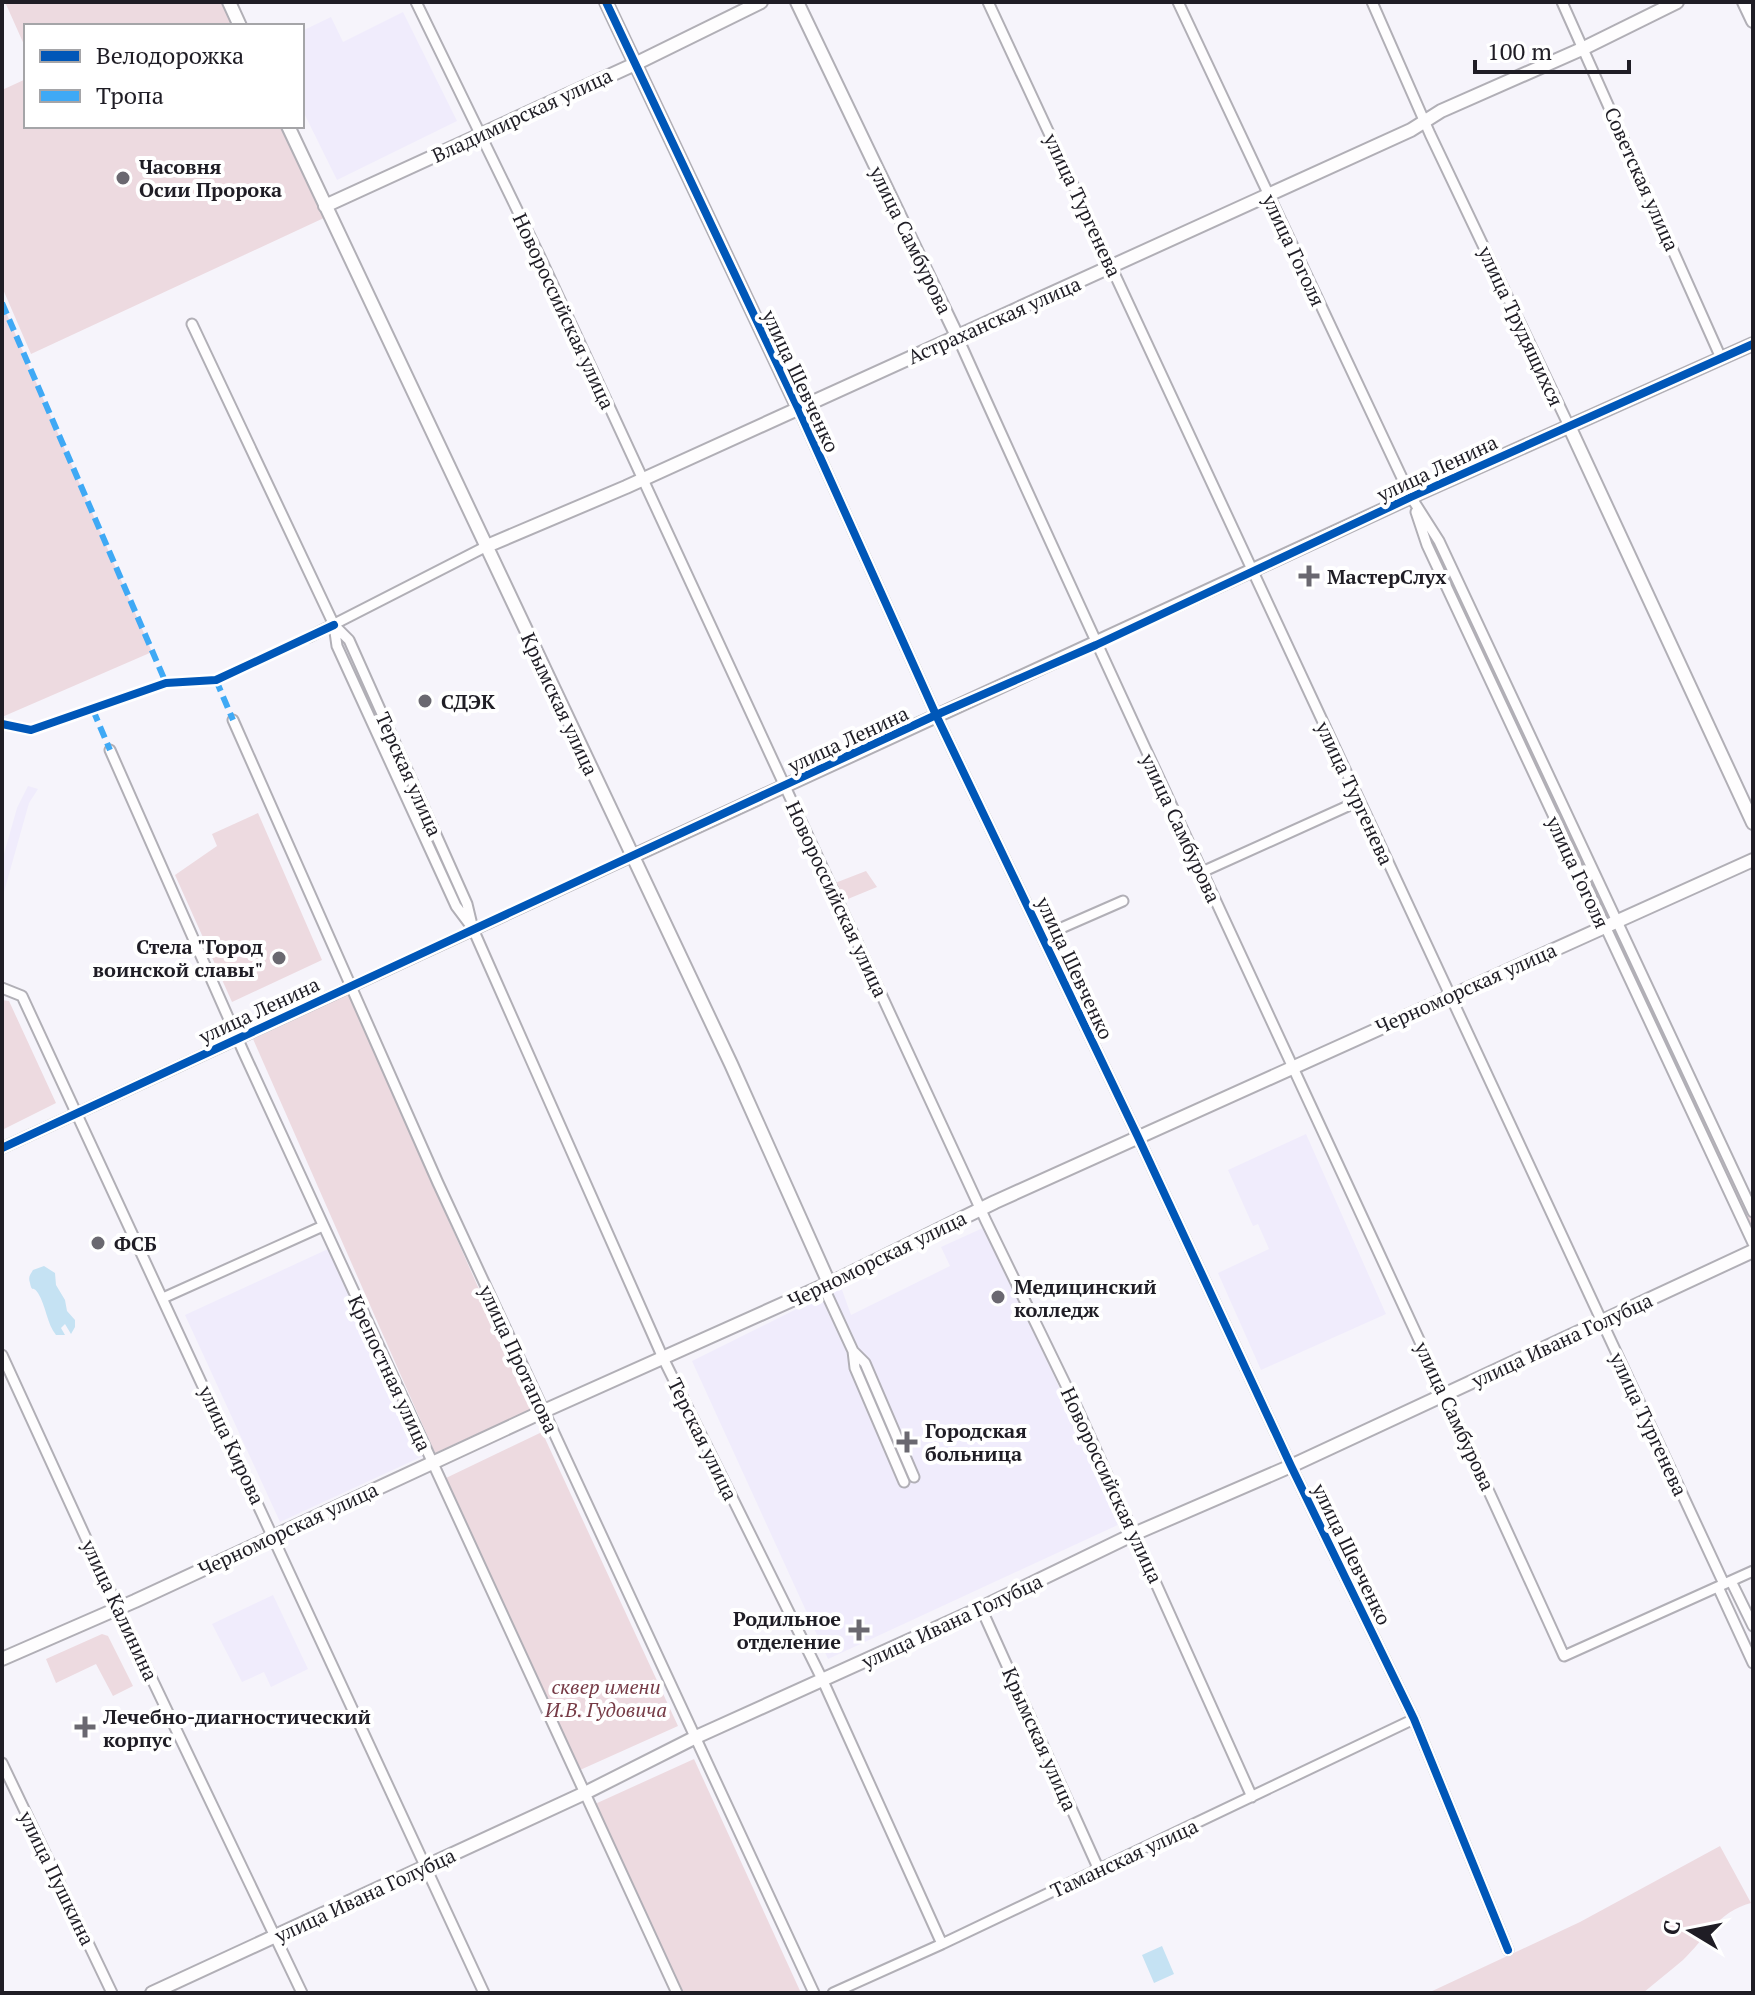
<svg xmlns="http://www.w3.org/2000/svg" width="1755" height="1995" font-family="'PT Serif',serif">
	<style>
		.built { fill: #f0ecfc }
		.green { fill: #eddae0 }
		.water { fill: #c5e2f3 }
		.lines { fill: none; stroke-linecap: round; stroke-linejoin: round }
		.street-casing { stroke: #b1afb6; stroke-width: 13 }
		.secondary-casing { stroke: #b1afb6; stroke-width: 16 }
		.street { stroke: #fefdfe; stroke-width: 9 }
		.secondary { stroke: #fefdfe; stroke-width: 12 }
		.quiet { stroke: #3fa9f5; stroke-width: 6; stroke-dasharray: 12 6; stroke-linecap: butt }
		.cycleway-casing { stroke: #fff; stroke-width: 13 }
		.cycleway { stroke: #0057b8; stroke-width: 8 }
		.poi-dot { fill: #6a6870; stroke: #fff; stroke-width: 3 }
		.labels { text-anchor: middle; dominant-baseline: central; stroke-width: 8; stroke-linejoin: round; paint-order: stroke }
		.street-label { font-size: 20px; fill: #1f1d25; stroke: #fff }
		.poi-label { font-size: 20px; font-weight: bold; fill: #1f1d25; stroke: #fff; text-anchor: start }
		.park-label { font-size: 20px; font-style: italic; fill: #763b46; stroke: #fff }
	</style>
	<rect width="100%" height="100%" fill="#f6f4fb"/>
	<!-- built -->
	<path class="built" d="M403 12 457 121 337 180 302 109V31L331 17 343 42Z
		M28 786 38 789 29 803 2 899V861L17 808Z
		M1306 1134 1386 1314 1261 1370 1218 1273 1269 1249 1258 1224 1253 1226 1228 1170Z
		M985 1227 1122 1523 828 1659 692 1361 841 1287 851 1315 950 1266 941 1247Z
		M328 1249 423 1456 280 1522 185 1315Z
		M273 1595 308 1669 271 1687 264 1672 242 1682 212 1624Z"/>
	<!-- green -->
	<path class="green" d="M5 2H224L235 26H26V49Z
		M26 79V126H283L326 217 31 354 2 287V90Z
		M2 303 152 652 2 717Z
		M1436 539 1601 891 1593 895 1429 543Z
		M258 813 322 960 232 1002 175 875 217 846 212 834Z
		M866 871 877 887 843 901 835 883Z
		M1627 946 1753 1217V1234L1618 951Z
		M348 993 532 1409 435 1453 253 1039Z
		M2 1000 9 1001 56 1103 2 1130Z
		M542 1432 678 1726 580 1770 446 1478Z
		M102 1634 108 1636 133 1686 113 1696 96 1664 56 1683 46 1659Z
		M694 1759 801 1993H679L595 1804Z
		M1720 1846 1751 1903C1719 1911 1705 1939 1683 1960 1670 1971 1656 1982 1643 1993H1428L1580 1922Z"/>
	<!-- water -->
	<path class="water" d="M44 1266 55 1273 56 1285 65 1300 67 1311 75 1320V1327L71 1334 65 1324 61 1328 65 1335H56C47 1324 46 1306 38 1293 33 1285 32 1293 30 1283 28 1277 30 1275 33 1270Z
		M1162 1946 1174 1974 1154 1983 1142 1955Z"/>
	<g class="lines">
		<!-- street casing -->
		<g class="street-casing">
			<path id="street" d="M416 2 541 259 986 1221 1077 1408 1252 1797
				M988 2 1724 1584
				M1178 2 1411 497 1439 541 1753 1212
				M1372 2 1430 134 1569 426
				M1562 2 1721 358
				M192 324 334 625 337 646 456 906 471 926
				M958 338C1156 779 1364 1215 1564 1656L1753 1571
				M798 408 936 715 1138 1137 1291 1466 1414 1719 1508 1950
				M1416 512 1427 545 1753 1243
				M334 625 349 640 467 904 473 929 663 1358 823 1681 942 1944
				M309 637 487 546
				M233 720 438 1183 814 1993
				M110 750 243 1051 677 1993
				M1202 872 1359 801
				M1043 936 1123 901
				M2 988 22 996 484 1993
				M2 1148 631 857
				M823 1286 853 1351 855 1368 904 1482
				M163 1298 323 1226
				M853 1351 865 1363 914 1477
				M2 1355 118 1608 302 1993
				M1731 1581 1753 1626
				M1718 1587 1753 1663
				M981 1608 1099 1870
				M2 1763 112 1993
				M833 1993 942 1944 1414 1719"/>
		</g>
		<!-- secondary casing -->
		<g class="secondary-casing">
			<path id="secondary" d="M229 2 240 26
				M606 2 798 408
				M797 2 958 338
				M1744 2 1753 21
				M288 126 731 1064 829 1283
				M325 206 635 64 761 2
				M1569 426 1753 823
				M487 546 626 487 1411 130 1441 111 1584 48 1677 2
				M631 857 1411 497 1753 344
				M2 1659 135 1601 544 1411 841 1278 995 1202 1753 860
				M152 1993 585 1793 696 1737 981 1608 1134 1534 1291 1466 1753 1251"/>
		</g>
		<!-- street -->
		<use href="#street" class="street"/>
		<!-- secondary -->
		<use href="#secondary" class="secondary"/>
		<!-- quiet -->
		<path class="quiet" d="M2 303 166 683
			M216 680 233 720
			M93 710 110 750"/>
		<!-- cycleway casing -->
		<g class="cycleway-casing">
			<path id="cycleway" d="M606 2 798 408 936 715 1138 1137 1291 1466 1414 1719 1508 1950
				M2 724 31 730 166 683 216 680 334 625
				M2 1148 936 715 1096 645 1411 497 1753 344"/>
		</g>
		<!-- cycleway -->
		<use href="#cycleway" class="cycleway"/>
	</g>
	<!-- markers -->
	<g class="poi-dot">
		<circle cx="123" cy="178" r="8"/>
		<path d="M1305 564h8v8h8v8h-8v8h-8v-8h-8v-8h8z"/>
		<circle cx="425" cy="701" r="8"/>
		<circle cx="279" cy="958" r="8"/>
		<circle cx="98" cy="1243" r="8"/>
		<circle cx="998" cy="1297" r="8"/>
		<path d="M903 1430h8v8h8v8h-8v8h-8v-8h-8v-8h8z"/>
		<path d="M855 1618h8v8h8v8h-8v8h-8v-8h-8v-8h8z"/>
		<path d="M81 1715h8v8h8v8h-8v8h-8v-8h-8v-8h8z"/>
	</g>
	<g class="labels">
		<!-- street labels -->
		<g class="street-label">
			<text transform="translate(522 115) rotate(-25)">Владимирская улица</text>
			<text transform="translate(1642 179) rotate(66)">Советская улица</text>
			<text transform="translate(1083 205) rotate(65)">улица Тургенева</text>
			<text transform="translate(911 240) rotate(64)">улица Самбурова</text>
			<text transform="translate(1294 250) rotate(65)">улица Гоголя</text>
			<text transform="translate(564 311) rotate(65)">Новороссийская улица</text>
			<text transform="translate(994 320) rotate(-24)">Астраханская улица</text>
			<text transform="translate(1521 326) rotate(65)">улица Трудящихся</text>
			<text transform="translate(801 381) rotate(65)">улица Шевченко</text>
			<text transform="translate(1437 468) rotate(-25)">улица Ленина</text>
			<text transform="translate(560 704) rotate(65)">Крымская улица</text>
			<text transform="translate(848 739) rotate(-25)">улица Ленина</text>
			<text transform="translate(409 774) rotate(66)">Терская улица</text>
			<text transform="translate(1355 793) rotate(65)">улица Тургенева</text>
			<text transform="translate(1181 828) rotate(65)">улица Самбурова</text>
			<text transform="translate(1578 872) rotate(65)">улица Гоголя</text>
			<text transform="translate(837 899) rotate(65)">Новороссийская улица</text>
			<text transform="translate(1075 968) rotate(65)">улица Шевченко</text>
			<text transform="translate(1466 988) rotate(-24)">Черноморская улица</text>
			<text transform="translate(259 1010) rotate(-25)">улица Ленина</text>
			<text transform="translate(877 1259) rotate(-26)">Черноморская улица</text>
			<text transform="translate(1562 1340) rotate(-25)">улица Ивана Голубца</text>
			<text transform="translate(519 1359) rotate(65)">улица Протапова</text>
			<text transform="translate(390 1373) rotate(65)">Крепостная улица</text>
			<text transform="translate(1455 1416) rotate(65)">улица Самбурова</text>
			<text transform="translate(1649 1424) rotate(65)">улица Тургенева</text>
			<text transform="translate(703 1439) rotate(64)">Терская улица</text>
			<text transform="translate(232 1445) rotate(65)">улица Кирова</text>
			<text transform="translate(1112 1485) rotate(65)">Новороссийская улица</text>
			<text transform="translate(288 1529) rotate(-25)">Черноморская улица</text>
			<text transform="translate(1352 1554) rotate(64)">улица Шевченко</text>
			<text transform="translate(120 1610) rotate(65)">улица Калинина</text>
			<text transform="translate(952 1621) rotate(-25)">улица Ивана Голубца</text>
			<text transform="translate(1040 1739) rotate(66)">Крымская улица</text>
			<text transform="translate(1124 1858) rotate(-25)">Таманская улица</text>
			<text transform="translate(57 1878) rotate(64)">улица Пушкина</text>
			<text transform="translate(365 1895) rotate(-25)">улица Ивана Голубца</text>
		</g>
		<!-- poi labels -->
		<g class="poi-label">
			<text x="139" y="166">Часовня<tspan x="139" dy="23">Осии Пророка</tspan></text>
			<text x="1327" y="576">МастерСлух</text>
			<text x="441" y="701">СДЭК</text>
			<text x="263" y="946" text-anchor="end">Стела "Город<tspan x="263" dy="23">воинской славы"</tspan></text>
			<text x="114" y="1243">ФСБ</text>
			<text x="1014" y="1286">Медицинский<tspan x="1014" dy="23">колледж</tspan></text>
			<text x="925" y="1430">Городская<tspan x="925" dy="23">больница</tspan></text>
			<text x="841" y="1618" text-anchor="end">Родильное<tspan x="841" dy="23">отделение</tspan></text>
			<text x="103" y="1716">Лечебно-диагностический<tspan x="103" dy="23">корпус</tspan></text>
		</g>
		<!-- park labels -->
		<g class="park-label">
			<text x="606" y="1686">сквер имени<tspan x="606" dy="23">И.В. Гудовича</tspan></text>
		</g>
	</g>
	<!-- border -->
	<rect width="1755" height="1995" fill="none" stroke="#1f1d25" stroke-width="8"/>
	<!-- legend -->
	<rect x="24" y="24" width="280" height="104" fill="#ffffff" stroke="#a5a5a8" stroke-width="2"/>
	<rect x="40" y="50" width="40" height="12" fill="#0057b8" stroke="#a5a5a8" stroke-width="2"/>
	<text x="96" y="64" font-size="24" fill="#1f1d25">Велодорожка</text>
	<rect x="40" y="90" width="40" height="12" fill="#3fa9f5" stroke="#a5a5a8" stroke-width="2"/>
	<text x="96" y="104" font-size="24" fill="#1f1d25">Тропа</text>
	<!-- north arrow -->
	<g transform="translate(1691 1931) rotate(280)" stroke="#ffffff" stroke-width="6" paint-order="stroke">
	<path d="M0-6L14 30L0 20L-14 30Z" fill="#1f1d25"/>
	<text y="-12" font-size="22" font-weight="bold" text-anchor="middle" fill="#1f1d25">С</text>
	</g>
	<!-- scale -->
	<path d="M1475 60v12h154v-12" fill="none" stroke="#1f1d25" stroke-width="4"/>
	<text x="1487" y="60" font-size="24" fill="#1f1d25" stroke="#ffffff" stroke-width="6" paint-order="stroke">100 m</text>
</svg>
